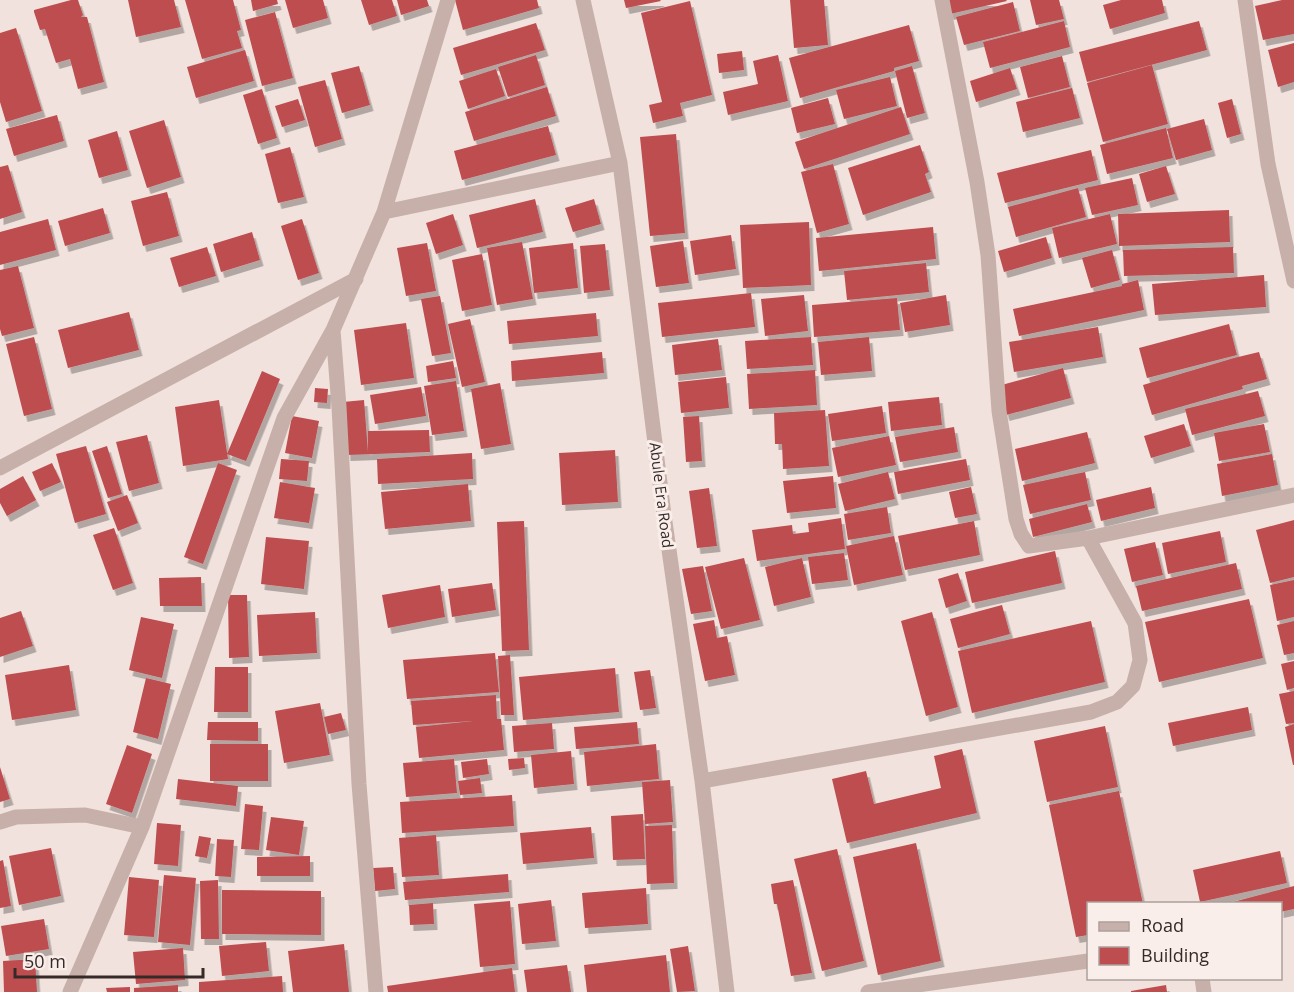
<svg xmlns="http://www.w3.org/2000/svg" width="1294" height="992" font-family="'Open Sans',sans-serif">
	<style>
		.building { fill: #be4d50; filter: url(#shadow) }
		.lines { fill: none; stroke-linecap: round; stroke-linejoin: round }
		.minor { stroke: #c8b0aa; stroke-width: 15 }
		.labels { text-anchor: middle; dominant-baseline: central; stroke-width: 6; stroke-linejoin: round; paint-order: stroke }
		.street-label { font-size: 15px; fill: #362a29; stroke: #f9eee9 }
	</style>
	<defs>
		<filter id="shadow"><feDropShadow dx="3.5" dy="6" stdDeviation="0" flood-color="#0004"/></filter>
	</defs>
	<rect width="100%" height="100%" fill="#f1e2dd"/>
	<!-- building -->
	<path class="building" d="M71 0H78L83 15 81 17H87L104 82 78 89 70 59 56 63 45 29 40 30 34 12V10Z
		M128 0H174L181 27 136 37Z
		M185 0H233L241 30 237 31 242 48 202 59Z
		M251 0H277L278 4 253 11Z
		M285 0H323L328 18 293 28Z
		M361 0H392L397 16 369 25Z
		M397 0H427L429 6 401 15Z
		M455 0H537L539 8 463 30Z
		M624 0H660L661 1 626 8Z
		M790 0H824L828 45 794 48Z
		M946 0H1006L1007 1 950 14Z
		M1030 0H1059L1064 19 1036 25Z
		M1121 0H1162L1165 13 1110 29 1103 5Z
		M1282 0H1294V34L1263 40 1255 6Z
		M690 1 712 95 680 103 683 116 653 123 649 105 662 102 641 13Z
		M1013 2 1020 31 964 45 956 17Z
		M275 12 293 78 262 86 245 20Z
		M1064 21 1070 47 990 68 983 42Z
		M1199 21 1207 50 1087 82 1079 52Z
		M536 23 545 50 461 75 453 48Z
		M909 25 919 61 894 68V71L800 98 789 58Z
		M16 28 42 111 6 122 0 102V33Z
		M1294 43V82L1278 87 1268 50Z
		M245 50 254 81 196 98 187 67Z
		M742 51 744 70 719 73 717 54Z
		M536 55 545 85 508 97 498 67Z
		M778 55 788 101 728 115 723 92 758 84 753 61Z
		M1062 56 1070 87 1028 98 1020 67Z
		M1152 65 1168 124 1103 142 1087 83Z
		M359 66 370 105 342 113 331 73Z
		M912 66 925 113 907 118 895 71Z
		M1010 68 1017 89 976 102 970 81Z
		M496 69 505 96 468 109 459 81Z
		M890 77 897 106 844 119 836 90Z
		M325 80 342 139 315 147 298 87Z
		M547 87 556 116 474 141 465 112Z
		M1072 88 1080 118 1023 132 1016 102Z
		M262 89 277 138 258 144 243 95Z
		M828 98 835 124 797 133 791 108Z
		M298 99 305 120 282 127 275 106Z
		M1232 99 1241 134 1227 138 1218 103Z
		M901 107 910 134 804 169 795 142Z
		M57 115 64 141 14 156 6 129Z
		M1204 119 1212 150 1176 160 1167 129Z
		M164 120 181 177 147 188 129 131Z
		M548 126 556 155 462 180 454 151Z
		M1166 128 1173 158 1107 174 1100 145Z
		M117 131 128 170 99 178 88 140Z
		M676 134 685 233 650 236 640 137Z
		M920 145 929 172 925 174 931 192 863 215 848 168Z
		M290 147 304 197 278 203 265 154Z
		M1091 150 1098 180 1005 203 997 173Z
		M833 164 849 224 817 233 801 172Z
		M8 165 22 212 0 219V167Z
		M1166 166 1175 194 1147 202 1139 174Z
		M1132 178 1138 205 1092 215 1085 188Z
		M1078 188 1086 217 1016 237 1008 207Z
		M167 192 179 236 143 246 131 201Z
		M535 199 543 232 477 248 469 215Z
		M594 199 601 224 573 232 565 208Z
		M103 208 110 233 65 246 58 221Z
		M1229 210 1230 242 1119 246 1118 214Z
		M453 214 463 245 436 254 426 223Z
		M1110 214 1117 244 1059 258 1052 228Z
		M48 219 56 250 0 265V232Z
		M302 219 319 273 298 280 281 226Z
		M809 222 811 285 743 288 740 225Z
		M933 227 936 259 819 271 816 238Z
		M252 232 260 260 221 272 213 244Z
		M731 235 736 269 695 275 690 241Z
		M1046 237 1052 258 1004 272 998 251Z
		M683 241 689 283 656 287 650 246Z
		M522 242 533 299 497 305 487 248Z
		M427 243 436 291 406 296 397 248Z
		M573 243 578 288 534 293 529 248Z
		M605 244 610 290 584 293 580 246Z
		M207 247 216 276 179 287 170 258Z
		M1233 247 1234 273 1124 276 1123 250Z
		M1112 250 1120 280 1091 288 1082 258Z
		M482 254 492 305 462 311 452 260Z
		M926 263 929 292 847 300 844 271Z
		M18 266 34 328 2 336 0 329V270Z
		M1264 275 1266 307 1155 315 1152 284Z
		M1138 280 1144 310 1019 336 1013 309 1122 286V284Z
		M751 293 755 327 662 337 658 303Z
		M804 295 808 331 765 336 761 299Z
		M946 295 950 325 905 332 900 303Z
		M440 296 451 353 432 356 421 299Z
		M897 298 900 330 814 337 812 305Z
		M129 312 139 350 68 368 58 330Z
		M596 313 598 336 509 344 507 321Z
		M470 319 485 382 462 387 448 324Z
		M406 323 414 378 361 385 354 330Z
		M1229 324 1237 355 1147 378 1139 348Z
		M1098 327 1103 357 1014 372 1009 342Z
		M34 337 52 409 24 416 6 344Z
		M811 337 813 365 747 369 745 341Z
		M869 337 872 371 821 375 818 342Z
		M718 339 722 370 675 375 672 345Z
		M602 352 604 373 512 381 511 361Z
		M1259 352 1267 379 1242 386 1243 389 1152 415 1143 385 1234 358Z
		M453 361 456 378 428 382 426 366Z
		M1063 368 1071 398 1006 415 998 386Z
		M815 370 817 405 749 409 747 374Z
		M262 371 280 379 246 461 227 454Z
		M726 377 729 408 681 413 678 382Z
		M456 381 464 431 432 435 424 386Z
		M500 383 511 444 481 449 471 389Z
		M421 387 426 416 375 424 370 395Z
		M315 388 328 389 327 403 314 402Z
		M1258 391 1265 416 1192 435 1185 409Z
		M939 397 942 425 891 431 888 402Z
		M219 400 228 459 183 466 175 407Z
		M364 400 368 452V431L429 430 430 452 347 455 343 402Z
		M882 406 886 433 832 441 828 414Z
		M825 410 829 466 783 469 782 444H775L774 413Z
		M292 416 319 421 312 458 285 453Z
		M699 416 702 461 686 462 683 417Z
		M1184 424 1191 446 1151 458 1144 436Z
		M1264 424 1270 452 1219 461 1214 433Z
		M954 427 958 452 900 462 895 437Z
		M1087 432 1095 463 1022 481 1015 449Z
		M147 435 159 483 129 491 116 442Z
		M889 436 896 465 838 477 832 448Z
		M86 446 106 514 75 523 56 454Z
		M107 446 122 494 108 498 92 451Z
		M615 450 618 502 562 505 559 453Z
		M472 453 473 479 378 484 377 459Z
		M1272 454 1278 485 1222 496 1217 464Z
		M281 459 309 461 307 481 279 479Z
		M966 459 970 480 898 494 894 472Z
		M52 463 61 482 40 491 32 472Z
		M218 463 237 470 203 564 184 557Z
		M888 472 895 499 845 511 838 484Z
		M1085 472 1091 500 1030 514 1023 485Z
		M23 476 36 500 7 516 0 503V489Z
		M833 476 836 508 787 513 783 481Z
		M280 482 315 488 309 523 274 518Z
		M468 484 471 521 385 529 381 492Z
		M971 487 977 514 955 518 949 492Z
		M1151 487 1155 508 1101 521 1096 500Z
		M709 488 717 546 697 548 689 491Z
		M127 495 138 523 118 531 107 502Z
		M1087 504 1092 522 1033 537 1029 519Z
		M887 507 891 533 848 540 844 514Z
		M841 518 845 549 757 561 752 530 792 525 793 534 809 532 808 523Z
		M1294 520V577L1270 583 1256 530Z
		M524 521 529 650 502 651 497 522Z
		M974 521 980 555 905 570 898 536Z
		M114 528 133 583 113 590 93 535Z
		M1220 531 1226 562 1168 574 1162 543Z
		M894 536 903 575 854 585 846 546Z
		M266 537 309 541 304 589 261 584Z
		M1155 542 1163 575 1132 582 1124 549Z
		M1055 551 1062 583 972 603 965 572Z
		M844 553 848 580 812 584 808 557Z
		M744 558 760 620 721 629 705 567Z
		M802 558 811 597 774 606 765 567Z
		M1236 563 1242 589 1142 611 1136 586Z
		M703 566 712 611 691 614 682 569Z
		M958 573 967 601 946 608 938 579Z
		M201 577 202 606H160L159 578Z
		M1294 580V617L1277 621 1270 585Z
		M492 583 496 610 452 617 448 589Z
		M440 585 445 617 388 628 382 595Z
		M228 595H247L249 657 229 658Z
		M1249 599 1263 658 1159 682 1145 622Z
		M1002 605 1010 634 958 648 950 619Z
		M21 611 33 646 0 657V618Z
		M315 612 317 653 259 656 257 615Z
		M932 612 958 707 926 716 901 621Z
		M141 617 174 624 162 678 129 670Z
		M714 620 717 638 727 636 735 675 705 681 693 624Z
		M1091 621 1105 682 972 713 958 651Z
		M1294 621V653L1284 655 1277 625Z
		M495 653 499 692 407 699 403 660Z
		M510 655 514 715H501L498 656Z
		M1294 661V688L1287 690 1281 664Z
		M69 665 76 710 12 720 5 675Z
		M215 667H248V712H214Z
		M615 668 619 712 523 720 519 677Z
		M650 670 656 708 640 710 634 672Z
		M146 678 171 684 158 739 133 732Z
		M1294 691V723L1286 724 1279 694Z
		M496 695 497 719H501L504 750 419 758 416 727 473 721 413 725 411 701Z
		M320 703 330 755 284 763 275 711Z
		M1248 707 1252 730 1173 746 1168 723Z
		M341 713 346 730 328 734 324 717Z
		M208 722H258V741L207 740Z
		M637 722 639 744 576 749 574 727Z
		M552 723 554 749 514 752 512 726Z
		M1294 724V765H1293L1285 727Z
		M1105 726 1118 787 1047 802 1034 741Z
		M210 744H268V781H210Z
		M656 744 659 779 587 786 584 752Z
		M127 745 152 754 132 813 106 804Z
		M962 749 977 813 847 843 832 779 866 771 874 804 941 788 934 756Z
		M571 751 574 784 534 788 531 755Z
		M524 758 525 768 509 770 508 759Z
		M454 759 457 793 406 797 403 763Z
		M487 759 489 774 463 778 461 762Z
		M0 767 10 799 0 802Z
		M480 778 482 793 460 795 458 781Z
		M178 779 238 786 236 806 176 799Z
		M670 780 673 822 645 824 642 782Z
		M1119 791 1143 904H1088V935L1076 937 1049 805Z
		M512 795 514 826 402 833 400 802Z
		M245 804 263 806 259 850 241 849Z
		M643 814 645 859 613 860 611 816Z
		M271 817 304 821 299 855 266 850Z
		M157 823 181 825 178 866 154 864Z
		M672 825 674 883 647 884 645 826Z
		M591 827 594 858 523 864 520 833Z
		M436 835 439 875 402 877 399 838Z
		M199 836 211 838 207 858 195 856Z
		M217 839 234 840 231 877 215 876Z
		M916 843 941 961 878 975 853 857Z
		M51 848 61 896 19 905 9 856Z
		M837 849 864 961 822 971 794 859Z
		M1280 851 1287 883 1200 902 1193 870Z
		M310 856V876H257V857Z
		M3 860 11 906 0 908V861Z
		M393 867 395 889 375 891 373 868Z
		M508 874 509 892 405 900 403 882Z
		M164 875 196 878 190 945 158 942Z
		M129 877 159 880 154 937 124 935Z
		M218 880 219 939H201L200 881Z
		M793 880 812 973 791 976 777 904H774L771 884Z
		M1294 886V909L1280 912V904H1225Z
		M646 888 648 924 585 928 582 893Z
		M222 890 321 891V935L222 934Z
		M551 900 556 941 522 944 518 904Z
		M510 901 515 964 480 967 474 904Z
		M433 903 434 924 410 925 409 905Z
		M44 919 49 949 6 956 1 926Z
		M266 942 269 971 222 976 219 946Z
		M344 944 349 992H293L288 951Z
		M688 946 695 991 677 992 670 949Z
		M183 948 185 980 136 984 133 952Z
		M666 955 670 992H587L584 965Z
		M35 959 37 992H4L3 961Z
		M567 965 571 992H527L524 970Z
		M512 968 515 992H388L387 986Z
		M282 976 283 992H199V982Z
		M178 985V992H134V988Z
		M1166 985 1167 992H1131V991Z
		M130 987V992H107L106 988Z"/>
	<g class="lines">
		<!-- minor -->
		<path class="minor" d="M583 0 620 163 664 515 702 781 727 992
			M942 0 977 182 988 255 999 411 1016 519 1021 534 1029 546 1088 538 1294 495
			M1245 0 1268 164 1294 281
			M384 212 620 163
			M0 468 356 279
			M702 781 1091 712 1117 702 1133 686 1140 660 1135 623 1088 538
			M0 822 16 817 85 815 142 827
			M1202 978 1204 992
			M70 992 142 827 284 418 333 330
			M376 992 359 784 339 407 333 330 384 212 448 0
			M868 992 1088 961"/>
	</g>
	<g class="labels">
		<!-- street labels -->
		<g class="street-label">
			<text transform="translate(662 495) rotate(83)">Abule Era Road</text>
		</g>
	</g>
	<!-- legend -->
	<rect x="1087" y="902" width="195" height="78" fill="#f9eee9" stroke="#aba09c" stroke-width="1.5"/>
	<rect x="1099" y="922" width="30" height="9" fill="#c8b0aa" stroke="#aba09c" stroke-width="1.5"/>
	<text x="1141" y="932" font-size="18" fill="#362a29">Road</text>
	<rect x="1099" y="947" width="30" height="18" fill="#be4d50" stroke="#aba09c" stroke-width="1.5"/>
	<text x="1141" y="962" font-size="18" fill="#362a29">Building</text>
	<!-- scale -->
	<path d="M15 968v9h188v-9" fill="none" stroke="#362a29" stroke-width="3"/>
	<text x="24" y="968" font-size="18" fill="#362a29" stroke="#f9eee9" stroke-width="4.5" paint-order="stroke">50 m</text>
</svg>
